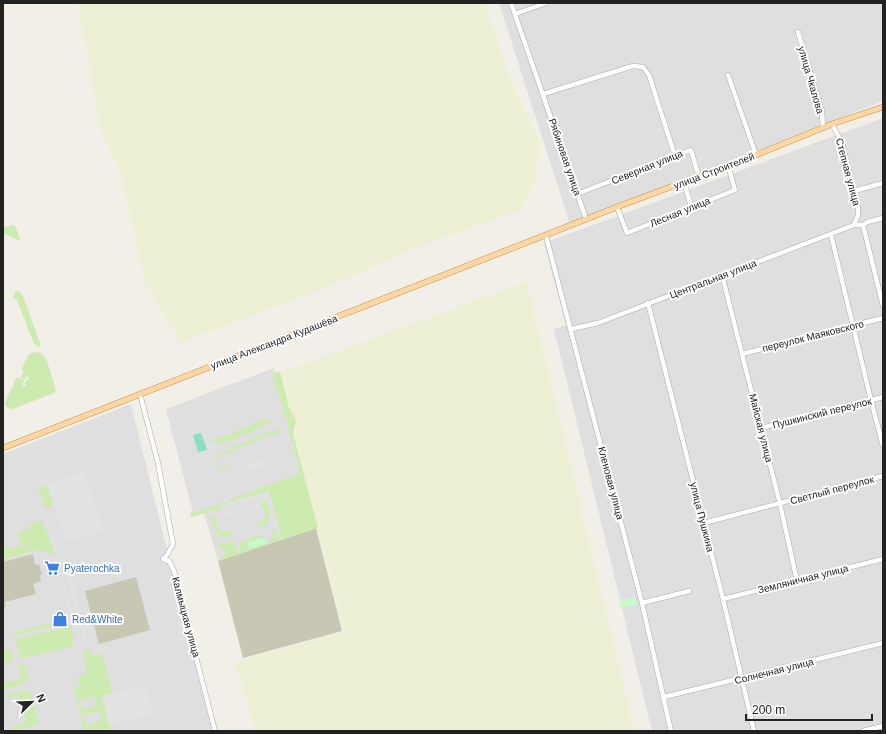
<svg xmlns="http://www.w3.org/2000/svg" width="886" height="734" font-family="Arial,sans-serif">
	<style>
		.residential { fill: #e0dfdf }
		.construction { fill: #c7c7b4 }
		.farmland { fill: #eef0d5 }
		.grass { fill: #cdebb0 }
		.park { fill: #c8facc }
		.pitch { fill: #88e0be }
		.parking { fill: #e2e2e2 }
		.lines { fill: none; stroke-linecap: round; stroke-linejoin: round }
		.minor-casing { stroke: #a9a9a9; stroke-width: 5.5 }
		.major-casing { stroke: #a06b00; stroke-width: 6 }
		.minor { stroke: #fff; stroke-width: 4.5 }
		.major { stroke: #fcd6a4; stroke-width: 5.5 }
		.labels { text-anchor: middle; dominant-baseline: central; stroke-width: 4; stroke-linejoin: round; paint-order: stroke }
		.street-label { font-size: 10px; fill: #222; stroke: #fff }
		.shop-label { font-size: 10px; fill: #366cbe; stroke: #fff; text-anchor: start }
	</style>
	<rect width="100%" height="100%" fill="#f2efe9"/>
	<!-- residential -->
	<path class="residential" d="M499 3H883V101L570 224Z
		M883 118V731H652L554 329 566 325 544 243Z
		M274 368 300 473 286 538 218 561 203 510 193 513 166 409Z
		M131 404 212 731H3V454Z"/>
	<!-- construction -->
	<path class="construction" d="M316 528 342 631 243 658 218 561Z
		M33 554 35 565 39 564 42 574 40 575 41 581 33 584 36 594 5 602 6 607 3 608V562Z
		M136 577 150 630 99 644 85 591Z"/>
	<!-- farmland -->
	<path class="farmland" d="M77 3H485L508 73 539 142 537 178 521 210 404 252 336 284 181 342 145 284 120 171 99 127 89 63Z
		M527 281 635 731H256L234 662 344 632 293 433 289 408 280 373Z"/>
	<!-- grass -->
	<path class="grass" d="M13 225 16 227 20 238 19 241 3 233V228Z
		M16 290 20 292 23 296 40 343 41 345 39 347 34 344 17 300 13 298Z
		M35 352 40 353 46 358 56 390 54 393 13 409C9 409 5 407 5 402L17 377 24 381 22 386 24 387 26 384 24 383 29 378 26 376 25 380 20 378 24 372 21 370 29 354Z
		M280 371 289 408 295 418 296 422 293 433 318 528 221 560V556L225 555 223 549 218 548V545L233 541 235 543 237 551 241 549 239 543 241 541 260 535 263 536 264 538 249 542 248 545 250 549 267 543V542L274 539 272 532 273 529 275 530 278 539 282 538 269 491 221 505V507L220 509 191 517 190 513 203 510 300 473 295 452 292 451 294 449 290 435 287 433 289 430 286 417H283L282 415 284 412 283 407 272 374Z
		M264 419H269L271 423 258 427 255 431 237 436 235 439 220 444 216 442 212 444 211 440 230 435 233 432 253 425 252 423Z
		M280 429 281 432 253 441V443L235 449V451L220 455 216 460 217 466 220 469 228 467V469L221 471 217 469 214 459 221 452 232 449 234 446 250 441 252 438Z
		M46 486 48 487 54 505 46 508 38 487Z
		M265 500C271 507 270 517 266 525L258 527 257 522 263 520 266 515C265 510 260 506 262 501Z
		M213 515 216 517C218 524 214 527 223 532L230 530 232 535 223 538 216 533 211 517Z
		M41 521 43 522 56 555 21 543 18 532 29 529 30 524Z
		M5 543H6L8 549 21 545 39 550 3 559V546L5 545Z
		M54 622 55 626 14 636 13 633Z
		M71 626 74 646 25 658 20 657 15 639Z
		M10 649 14 661 3 664V650Z
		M90 649 92 656 102 653 114 698 103 701 111 728 109 731H85L80 713H83L86 725 102 720 100 711 84 715 83 709 97 705 94 696 79 700 83 712 80 713 74 688 75 686 76 688 81 686 80 683 75 685 80 675 87 672 85 666 86 664 83 652Z
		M22 664 25 666 28 678 25 683 23 684 18 666Z
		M20 679 21 685 3 689V683Z
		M26 690 31 693 39 724 15 730 10 727 26 722 19 696 7 699 6 695Z"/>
	<!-- park -->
	<path class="park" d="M264 538 267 543 249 549 248 543 249 542Z
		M635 597 637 604 621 608 619 601Z"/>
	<!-- pitch -->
	<path class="pitch" d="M201 433 207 450 198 452 193 435Z"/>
	<!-- parking -->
	<path class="parking" d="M263 460 264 466 247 471 245 466Z
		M84 472 104 531 65 541 47 485Z
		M269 491 270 494 222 508 221 505Z
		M37 499 60 554 57 555 35 500Z
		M260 503 261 506 218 518 217 515Z
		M65 553 88 640 84 641 62 554Z
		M57 556 77 629 75 630 54 557Z
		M145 685 153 714 109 725 102 696Z"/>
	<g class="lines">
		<!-- minor casing -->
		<g class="minor-casing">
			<path id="minor" d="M511 3 586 219
				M515 14 546 3
				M798 32 822 111 823 128
				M728 75 756 155
				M543 94 633 66 643 67 649 75 675 156
				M832 124 842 143 858 209V215L854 225H863L883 306
				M684 182 691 206
				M854 191 883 183
				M577 194 691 150 699 177
				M617 207 627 233 735 190 728 165
				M863 225 867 222 883 218
				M831 235 871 400 883 446
				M546 236 642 603 671 731
				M722 275 780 504 797 581
				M648 303 723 599 754 731
				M571 329 598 323 854 225
				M742 354 883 318
				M140 394 158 463 173 544 167 555 163 559 169 561 174 571 215 731
				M761 428 883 397
				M704 523 883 476
				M723 599 883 559
				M642 603 689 591
				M664 697 883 643
				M863 731 883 726"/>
		</g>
		<!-- major casing -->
		<g class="major-casing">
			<path id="major" d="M3 448 617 207 756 155 832 124 883 107"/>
		</g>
		<!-- minor -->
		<use href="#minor" class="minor"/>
		<!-- major -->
		<use href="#major" class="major"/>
	</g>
	<!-- icons -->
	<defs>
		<g id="supermarket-bare" transform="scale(1.2)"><path d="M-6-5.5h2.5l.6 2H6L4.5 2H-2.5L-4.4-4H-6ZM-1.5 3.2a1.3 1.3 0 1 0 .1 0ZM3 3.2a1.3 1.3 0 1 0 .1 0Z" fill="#3f7fe0" stroke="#fff" stroke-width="2.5" paint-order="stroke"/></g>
		<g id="shop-bare" transform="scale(1.2)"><path d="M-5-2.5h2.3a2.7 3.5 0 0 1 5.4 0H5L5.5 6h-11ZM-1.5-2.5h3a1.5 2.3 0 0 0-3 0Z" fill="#3f7fe0" stroke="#fff" stroke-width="2.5" paint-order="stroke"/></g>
	</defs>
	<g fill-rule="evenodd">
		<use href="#supermarket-bare" x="52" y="568"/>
		<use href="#shop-bare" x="60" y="619"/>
	</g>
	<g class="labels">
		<!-- street labels -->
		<g class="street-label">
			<text transform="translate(811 80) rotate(74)">улица Чкалова</text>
			<text transform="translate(565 157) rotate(71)">Рябиновая улица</text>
			<text transform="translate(647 167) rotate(-22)">Северная улица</text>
			<text transform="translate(714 171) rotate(-21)">улица Строителей</text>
			<text transform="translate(848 172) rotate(75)">Степная улица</text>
			<text transform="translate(680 212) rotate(-22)">Лесная улица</text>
			<text transform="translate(713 279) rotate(-21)">Центральная улица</text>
			<text transform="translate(813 336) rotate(-14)">переулок Маяковского</text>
			<text transform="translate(274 342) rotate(-21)">улица Александра Кудашёва</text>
			<text transform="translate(822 413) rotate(-14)">Пушкинский переулок</text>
			<text transform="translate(761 428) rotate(76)">Майская улица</text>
			<text transform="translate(611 483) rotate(75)">Кленовая улица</text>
			<text transform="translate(832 490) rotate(-15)">Светлый переулок</text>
			<text transform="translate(702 517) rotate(76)">улица Пушкина</text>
			<text transform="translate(803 579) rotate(-14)">Земляничная улица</text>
			<text transform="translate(186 617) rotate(75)">Калмыцкая улица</text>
			<text transform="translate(774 671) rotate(-14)">Солнечная улица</text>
		</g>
		<!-- shop labels -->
		<g class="shop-label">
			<text x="64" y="568">Pyaterochka</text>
			<text x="72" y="619">Red&amp;White</text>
		</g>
	</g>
	<!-- border -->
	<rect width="886" height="734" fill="none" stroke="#222222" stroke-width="8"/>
	<!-- north arrow -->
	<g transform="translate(32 702) rotate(67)" stroke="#ffffff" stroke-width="3" paint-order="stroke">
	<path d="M0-3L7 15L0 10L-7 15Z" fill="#222222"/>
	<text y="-6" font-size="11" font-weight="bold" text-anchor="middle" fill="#222222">N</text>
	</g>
	<!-- scale -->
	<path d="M746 714v6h126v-6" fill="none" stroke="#222222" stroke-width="2"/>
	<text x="752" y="714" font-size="12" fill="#222222" stroke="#ffffff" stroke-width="3" paint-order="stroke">200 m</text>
</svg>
